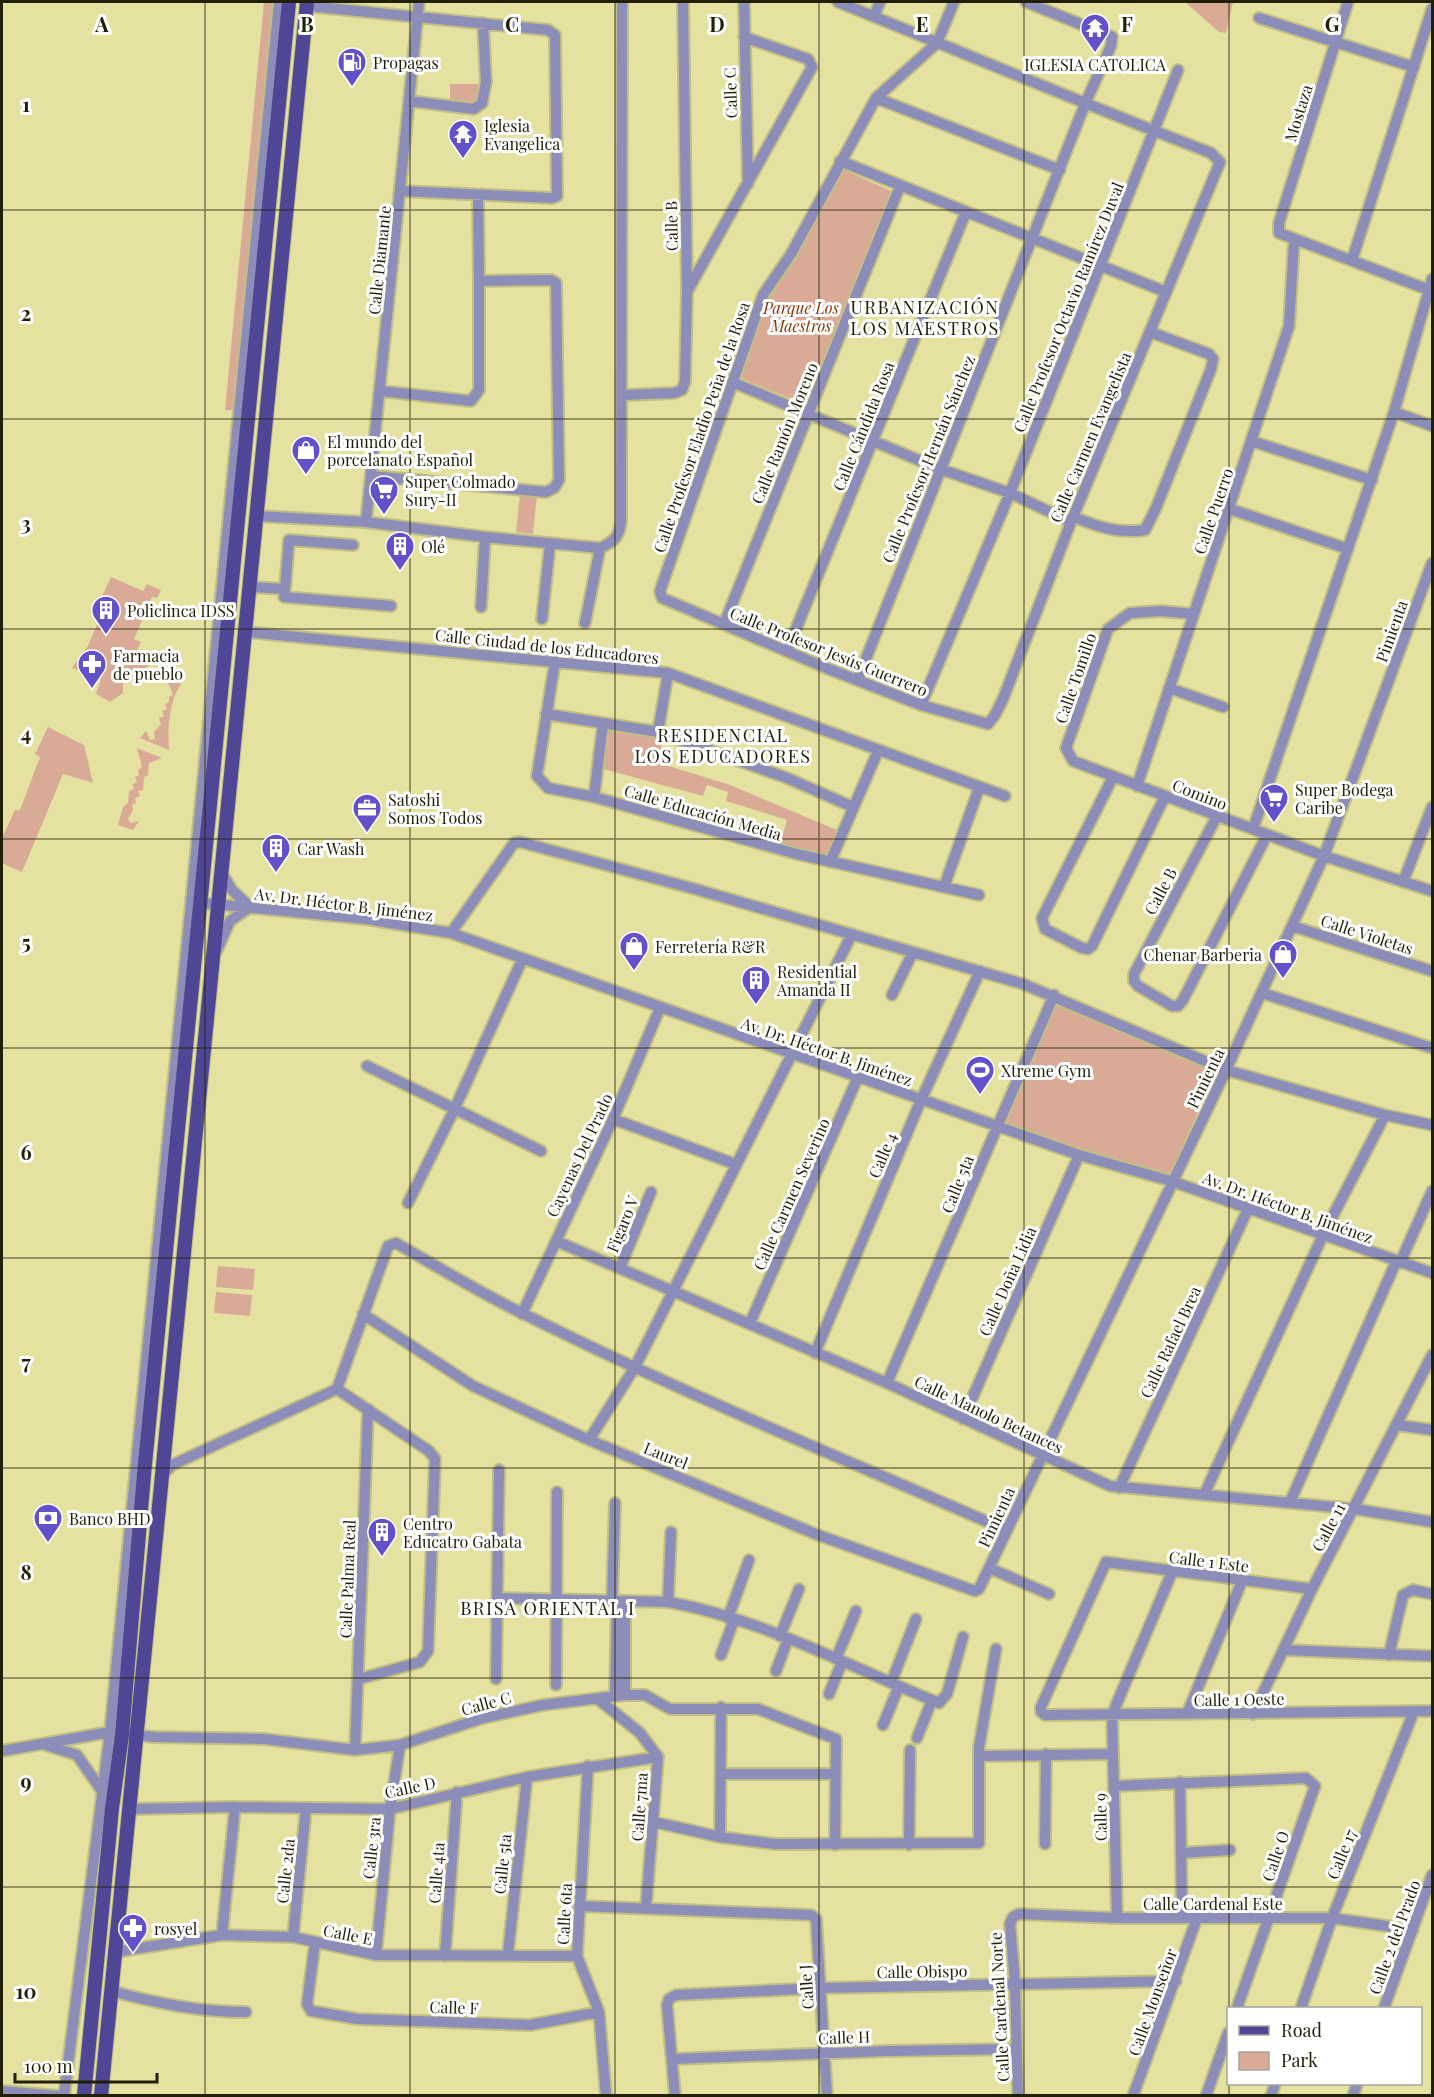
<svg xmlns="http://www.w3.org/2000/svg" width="1434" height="2097" font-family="'Playfair Display',serif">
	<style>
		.green { fill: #d9ab96 }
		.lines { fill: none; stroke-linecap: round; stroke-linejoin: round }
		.minor-casing { stroke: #c2bf85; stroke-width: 14 }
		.major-casing { stroke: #c2bf85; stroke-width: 16 }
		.minor { stroke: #8d8db9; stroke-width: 10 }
		.major { stroke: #4f4795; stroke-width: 14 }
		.grid { fill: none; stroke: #211f05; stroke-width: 1.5; stroke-opacity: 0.55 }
		.labels { text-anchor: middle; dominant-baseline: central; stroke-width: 6; stroke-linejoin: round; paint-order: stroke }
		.poi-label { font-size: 16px; fill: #211f05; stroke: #fff; text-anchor: start }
		.street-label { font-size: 16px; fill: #211f05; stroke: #fff }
		.park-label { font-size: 16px; font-style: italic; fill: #83380d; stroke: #fff }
		.neighbourhood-label { font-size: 18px; letter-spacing: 1.5px; fill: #211f05; stroke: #fff }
		.grid-label { font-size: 20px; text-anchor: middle; font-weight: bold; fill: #211f05; stroke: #fff; stroke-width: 6; stroke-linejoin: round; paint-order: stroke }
	</style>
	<rect width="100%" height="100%" fill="#e5e2a1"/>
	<!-- green -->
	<path class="green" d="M264 2H288L250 411 225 410Z
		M1185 2H1233L1226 33 1219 32Z
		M450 84H478V96L474 102H450Z
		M842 169 891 191 809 399 804 404 741 378 742 374 767 298Z
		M520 494 537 495 533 534 516 532Z
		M111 577 143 591 147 584 161 590 157 598 152 597 134 639 141 642 137 650 152 657C144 675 145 682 123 682V693L110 702 96 694 101 679 72 668 88 646 99 620 93 616Z
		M174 674 182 677C183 685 176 690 174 698 168 716 168 732 169 750L140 738 146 731 150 740 155 739 154 732 161 724 159 718 164 716 162 711 167 709 165 704 169 702V697L173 695 167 680Z
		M48 727 84 745 93 783 63 774 22 872 2 863V838L15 810H20L40 757 35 754Z
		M607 731 647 733 664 739 656 762 730 785 837 830 828 855 780 843 787 820 726 801 728 792 707 785 703 796 603 769Z
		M137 748 162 758 149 763 148 775 144 777 143 790 138 791 140 796 135 798 136 803 132 805 133 810 128 819 131 823 139 821 133 830 118 825 123 807 128 803 129 791 134 789 132 784 137 782 135 777 139 775 138 770 142 767Z
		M1052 999 1216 1073 1167 1179 1005 1123Z
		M218 1266 255 1269 253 1290 216 1287Z
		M216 1292 252 1295 250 1316 214 1313Z"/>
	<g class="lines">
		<!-- minor casing -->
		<g class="minor-casing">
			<path id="minor" d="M744 2 748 184
				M838 2C962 52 1086 105 1211 153L1220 162 1071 522 1003 699 995 715 988 724 921 705 826 668 662 598 660 591 763 295 791 254 876 98 937 43 954 2
				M1348 2 1279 223V233L1429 290
				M307 6 548 30 555 35 557 196 552 198 401 191
				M874 16 880 2
				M1259 18 1414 67
				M876 98 1060 170
				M409 101 474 109 482 103 486 82 483 23
				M840 161 1166 292
				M1352 260 1432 9
				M688 290 812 67 808 59 744 37
				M732 382 940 469 1010 493 1071 522
				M381 391 471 401 479 390V281
				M623 395 674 393 682 390 685 381 687 291 683 2
				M1394 412 1432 426
				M1251 441 1372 480
				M372 476 546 492 554 488 559 480 556 283 551 280 479 281 478 195
				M1230 509 1348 549
				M257 516 366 522 485 537 600 548C613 542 619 538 621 522L622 2
				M1074 517C1098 527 1119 534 1145 530L1156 508 1211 369 1213 359 1209 354 1150 332
				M366 522 419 2
				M251 587 285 589 289 540 353 545
				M285 589 284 597 391 606
				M481 607 485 537
				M1193 614 1161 611 1130 613 1108 629 1066 748 1073 761 1324 856 1432 891
				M542 619 550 544
				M585 623 600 548
				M724 624 900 186
				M246 632 668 673 1005 796
				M787 651 966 212
				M555 661 537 776 548 788 594 797 797 854 979 895
				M858 679 1085 104 1111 46 1112 37 1026 2
				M1169 688 1223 707
				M921 705 1010 493 1178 70
				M546 714 658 732 787 778 853 807
				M658 732 668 673
				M1113 777 1042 918 1045 929 1082 948 1088 949 1092 946 1165 796
				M1137 786 1289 326 1294 241
				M594 797 603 724
				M1217 816 1134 974V981L1138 986 1172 1006H1178L1183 1000 1267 835
				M1253 829 1394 412 1432 279
				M830 862 878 751
				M1403 882 1432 807
				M944 887 979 788
				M202 903 366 919 451 933 1079 1155 1171 1181 1432 1273
				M1292 926 1432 971
				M451 933 514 843 520 842 695 889 1023 984 1226 1070 1385 1115 1432 1125
				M217 950 230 921 250 907 232 890 223 875
				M1262 993 1432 1048
				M892 995 913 952
				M367 1066 541 1151
				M613 1119 735 1164
				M408 1203 454 1110 522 960
				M556 1241 887 1383 1110 1486 1355 1509 1432 1522
				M1400 1263 1432 1191
				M620 1268 651 1192
				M363 1314 473 1386 589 1440 818 1535 975 1591 979 1589 1226 1070 1324 856 1432 563
				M522 1314 613 1119 660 1008
				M750 1323 858 1077
				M815 1353 921 1100 980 971
				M887 1383 1054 995
				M337 1389 429 1451 435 1459 428 1651 420 1662 359 1679
				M963 1419 1079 1155
				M1397 1425 1432 1430
				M589 1440 635 1367 852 934
				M162 1475 172 1465 337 1389 388 1246 396 1243C438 1267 480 1293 524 1314 681 1393 845 1459 1006 1530
				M1119 1488 1248 1209
				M1204 1495 1323 1235 1385 1115
				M1290 1502 1396 1262
				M989 1568 1049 1594
				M1312 1589 1106 1562 1041 1707V1712L1045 1715 1432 1711
				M497 1598 668 1602C763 1619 850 1667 939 1703L947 1694 963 1637
				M612 1601 615 1503
				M625 1601V1695
				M668 1602 671 1532
				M728 1618 749 1560
				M780 1636 799 1589
				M1284 1650 1432 1656
				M721 1655 734 1620
				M1389 1655 1403 1595 1413 1590 1432 1594
				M836 1659 856 1611
				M776 1671 788 1639
				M496 1679 499 1470
				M891 1683 916 1619
				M556 1685 557 1492
				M829 1694 842 1662
				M615 1696 617 1601
				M598 1699 640 1733 658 1757 646 1907
				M1187 1714 1242 1581
				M1253 1714 1312 1589 1432 1355
				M883 1725 899 1686
				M917 1738 932 1700
				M46 1745 77 1755 102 1791
				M355 1750 368 1409
				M2 1751 110 1732 154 1737 264 1739 355 1750 400 1745 483 1718 543 1705 625 1695H645L670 1709H758L836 1739 835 1845
				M981 1756 1113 1754
				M588 1766 577 1956 599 2012 606 2096
				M721 1774H835
				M1180 1782 1182 1918
				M1114 1786 1306 1778 1315 1786 1237 2008
				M129 1809 235 1807 390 1809 527 1777 658 1757
				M654 1822 720 1837 775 1844 979 1843V1747L996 1649
				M720 1837 721 1707
				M1045 1844 1046 1754
				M909 1845 910 1750
				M1181 1853 1230 1850
				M579 1906 811 1915 816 1919 827 2096
				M1117 1918 1112 1715 1172 1572
				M222 1935 235 1807
				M293 1937 306 1808
				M315 1943 307 2004 311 2011 358 2019 530 2025 599 2012
				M115 1952 222 1935 293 1937 376 1955 577 1956
				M508 1954 527 1777
				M376 1955 390 1809 400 1745
				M445 1956 457 1792
				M111 1991C156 2003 199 2012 246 2012
				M1301 2008 1332 1918 1414 1711
				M1384 2008 1432 1875
				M672 2059 888 2051 1017 2049
				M2 2091 60 2096
				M64 2096 110 1732 279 2
				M675 2096 667 2005 669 1999 676 1995 822 1988 1176 1981
				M1018 2096 1015 1983 1010 1924 1013 1917 1019 1914 1117 1918H1332L1413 1930
				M1133 2096 1197 1918
				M1206 2096 1228 2033
				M1271 2096 1275 2084
				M1353 2096 1357 2084"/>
		</g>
		<!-- major casing -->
		<g class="major-casing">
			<path id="major" d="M84 2096 112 1808 122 1735 144 1474 289 2
				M101 2096 307 2"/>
		</g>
		<!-- minor -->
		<use href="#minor" class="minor"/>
		<!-- major -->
		<use href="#major" class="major"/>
	</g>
	<!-- grid -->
	<path class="grid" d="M205 2V2096M410 2V2096M615 2V2096M819 2V2096M1024 2V2096M1229 2V2008M2 210H1432M2 419H1432M2 629H1432M2 839H1432M2 1048H1432M2 1258H1432M2 1468H1432M2 1678H1432M2 1887H1432M1229 2084V2096"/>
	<!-- icons -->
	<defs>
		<g id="temple-pin" transform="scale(1.5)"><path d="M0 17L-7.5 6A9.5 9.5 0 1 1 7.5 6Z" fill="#6351ca" stroke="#fff"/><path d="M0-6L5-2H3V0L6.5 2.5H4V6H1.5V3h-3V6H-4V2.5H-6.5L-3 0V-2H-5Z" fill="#fff"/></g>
		<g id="fuel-pin" transform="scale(1.5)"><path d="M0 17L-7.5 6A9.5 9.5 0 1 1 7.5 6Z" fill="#6351ca" stroke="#fff"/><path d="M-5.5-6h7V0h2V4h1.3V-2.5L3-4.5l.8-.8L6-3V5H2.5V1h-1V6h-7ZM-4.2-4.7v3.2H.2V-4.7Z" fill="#fff"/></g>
		<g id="shop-pin" transform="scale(1.5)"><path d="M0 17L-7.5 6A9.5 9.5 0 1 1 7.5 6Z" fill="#6351ca" stroke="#fff"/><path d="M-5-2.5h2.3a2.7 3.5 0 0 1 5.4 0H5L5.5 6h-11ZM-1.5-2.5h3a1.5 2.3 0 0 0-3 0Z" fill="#fff"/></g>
		<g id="supermarket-pin" transform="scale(1.5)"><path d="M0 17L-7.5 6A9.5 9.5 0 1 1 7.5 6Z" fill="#6351ca" stroke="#fff"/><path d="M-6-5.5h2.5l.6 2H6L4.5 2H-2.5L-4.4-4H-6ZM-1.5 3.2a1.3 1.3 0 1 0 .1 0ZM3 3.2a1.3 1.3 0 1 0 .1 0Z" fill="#fff"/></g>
		<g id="building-pin" transform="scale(1.5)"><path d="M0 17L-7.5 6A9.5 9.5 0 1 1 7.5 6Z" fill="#6351ca" stroke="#fff"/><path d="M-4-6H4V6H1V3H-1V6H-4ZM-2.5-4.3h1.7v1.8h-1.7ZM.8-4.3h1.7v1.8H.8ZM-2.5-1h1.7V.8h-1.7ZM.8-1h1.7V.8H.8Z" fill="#fff"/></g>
		<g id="pharmacy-pin" transform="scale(1.5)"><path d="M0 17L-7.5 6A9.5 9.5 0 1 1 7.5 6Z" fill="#6351ca" stroke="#fff"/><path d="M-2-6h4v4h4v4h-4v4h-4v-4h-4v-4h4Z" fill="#fff"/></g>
		<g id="office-pin" transform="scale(1.5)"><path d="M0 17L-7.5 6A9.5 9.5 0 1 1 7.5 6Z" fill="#6351ca" stroke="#fff"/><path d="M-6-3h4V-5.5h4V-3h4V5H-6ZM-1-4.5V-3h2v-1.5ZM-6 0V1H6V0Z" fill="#fff"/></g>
		<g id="stadium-pin" transform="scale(1.5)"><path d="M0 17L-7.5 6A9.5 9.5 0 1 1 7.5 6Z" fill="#6351ca" stroke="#fff"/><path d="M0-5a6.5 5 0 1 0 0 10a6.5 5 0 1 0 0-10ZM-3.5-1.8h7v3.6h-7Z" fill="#fff"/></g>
		<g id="bank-pin" transform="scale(1.5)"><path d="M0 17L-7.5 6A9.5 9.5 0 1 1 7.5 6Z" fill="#6351ca" stroke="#fff"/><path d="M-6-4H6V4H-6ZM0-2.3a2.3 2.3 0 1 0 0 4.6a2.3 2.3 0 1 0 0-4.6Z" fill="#fff"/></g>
	</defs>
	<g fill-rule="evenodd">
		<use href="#temple-pin" x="1095" y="28"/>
		<use href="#fuel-pin" x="352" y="62"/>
		<use href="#temple-pin" x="463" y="134"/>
		<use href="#shop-pin" x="306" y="450"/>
		<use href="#supermarket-pin" x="384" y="490"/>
		<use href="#building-pin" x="400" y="546"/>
		<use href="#building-pin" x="106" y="610"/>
		<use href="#pharmacy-pin" x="92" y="664"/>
		<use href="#supermarket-pin" x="1274" y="798"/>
		<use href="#office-pin" x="367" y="808"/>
		<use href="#building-pin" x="276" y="848"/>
		<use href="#shop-pin" x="634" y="946"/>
		<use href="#shop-pin" x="1283" y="954"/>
		<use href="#building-pin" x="756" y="980"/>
		<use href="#stadium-pin" x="980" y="1070"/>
		<use href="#bank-pin" x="48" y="1518"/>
		<use href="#building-pin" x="382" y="1532"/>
		<use href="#pharmacy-pin" x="133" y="1928"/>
	</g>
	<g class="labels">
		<!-- poi labels -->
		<g class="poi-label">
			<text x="373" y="62">Propagas</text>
			<text x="1095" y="64" text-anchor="middle">IGLESIA CATOLICA</text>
			<text x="484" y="125">Iglesia<tspan x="484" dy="18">Evangelica</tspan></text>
			<text x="327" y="441">El mundo del<tspan x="327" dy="18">porcelanato Español</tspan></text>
			<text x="405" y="481">Super Colmado<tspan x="405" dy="18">Sury-II</tspan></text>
			<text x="421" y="546">Olé</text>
			<text x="127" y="610">Policlinca IDSS</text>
			<text x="113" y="655">Farmacia<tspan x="113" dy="18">de pueblo</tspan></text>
			<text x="1295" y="789">Super Bodega<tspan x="1295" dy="18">Caribe</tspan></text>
			<text x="388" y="799">Satoshi<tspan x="388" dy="18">Somos Todos</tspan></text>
			<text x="297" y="848">Car Wash</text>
			<text x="655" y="946">Ferretería R&amp;R</text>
			<text x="1262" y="954" text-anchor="end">Chenar Barberia</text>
			<text x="777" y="971">Residential<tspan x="777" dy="18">Amanda II</tspan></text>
			<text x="1001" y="1070">Xtreme Gym</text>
			<text x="69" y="1518">Banco BHD</text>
			<text x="403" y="1523">Centro<tspan x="403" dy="18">Educatro Gabata</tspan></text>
			<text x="154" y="1928">rosyel</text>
		</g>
		<!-- street labels -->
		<g class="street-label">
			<text transform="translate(730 93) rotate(-92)">Calle C</text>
			<text transform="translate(1298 113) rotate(-73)">Mostaza</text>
			<text transform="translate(671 226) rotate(-91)">Calle B</text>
			<text transform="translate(379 260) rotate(-84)">Calle Diamante</text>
			<text transform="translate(1068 307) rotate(-68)">Calle Profesor Octavio Ramírez Duval</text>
			<text transform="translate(863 426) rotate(-68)">Calle Cándida Rosa</text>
			<text transform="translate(701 427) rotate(-71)">Calle Profesor Eladio Peña de la Rosa</text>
			<text transform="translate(784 433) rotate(-68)">Calle Ramón Moreno</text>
			<text transform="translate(1090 437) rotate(-67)">Calle Carmen Evangelista</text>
			<text transform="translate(928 459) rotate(-68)">Calle Profesor Hernán Sánchez</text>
			<text transform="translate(1213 511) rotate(-71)">Calle Puerro</text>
			<text transform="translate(1391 631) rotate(-70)">Pimienta</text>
			<text transform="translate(547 646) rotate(6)">Calle Ciudad de los Educadores</text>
			<text transform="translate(829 651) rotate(22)">Calle Profesor Jesús Guerrero</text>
			<text transform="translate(1075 678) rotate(-71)">Calle Tomillo</text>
			<text transform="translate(1200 794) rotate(21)">Comino</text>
			<text transform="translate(703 812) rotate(16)">Calle Educación Media</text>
			<text transform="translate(1160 891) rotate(-62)">Calle B</text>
			<text transform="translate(344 904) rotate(7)">Av. Dr. Héctor B. Jiménez</text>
			<text transform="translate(1367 934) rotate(18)">Calle Violetas</text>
			<text transform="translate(827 1051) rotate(19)">Av. Dr. Héctor B. Jiménez</text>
			<text transform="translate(1205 1078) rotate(-64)">Pimienta</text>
			<text transform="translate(579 1155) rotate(-65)">Cayenas Del Prado</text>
			<text transform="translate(882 1155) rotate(-67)">Calle 4</text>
			<text transform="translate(957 1184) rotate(-68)">Calle 5ta</text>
			<text transform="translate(791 1194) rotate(-66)">Calle Carmen Severino</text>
			<text transform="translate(1288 1207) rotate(20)">Av. Dr. Héctor B. Jiménez</text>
			<text transform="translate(622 1224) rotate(-68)">Figaro V</text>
			<text transform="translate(1007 1281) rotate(-66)">Calle Doña Lidia</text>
			<text transform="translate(1170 1342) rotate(-65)">Calle Rafael Brea</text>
			<text transform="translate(989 1414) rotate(25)">Calle Manolo Betances</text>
			<text transform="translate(666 1455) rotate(22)">Laurel</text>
			<text transform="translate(996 1517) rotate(-65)">Pimienta</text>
			<text transform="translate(1328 1527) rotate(-62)">Calle 11</text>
			<text transform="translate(1209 1561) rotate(7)">Calle 1 Este</text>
			<text transform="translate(347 1579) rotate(-88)">Calle Palma Real</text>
			<text transform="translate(1239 1699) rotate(-1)">Calle 1 Oeste</text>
			<text transform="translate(486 1703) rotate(-15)">Calle C</text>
			<text transform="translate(410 1787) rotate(-12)">Calle D</text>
			<text transform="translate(639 1807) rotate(-86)">Calle 7ma</text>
			<text transform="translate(1100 1817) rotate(-91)">Calle 9</text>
			<text transform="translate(371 1848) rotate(-84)">Calle 3ra</text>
			<text transform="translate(1341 1854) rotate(-68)">Calle 17</text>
			<text transform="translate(1275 1856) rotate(-71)">Calle O</text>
			<text transform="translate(502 1864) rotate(-84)">Calle 5ta</text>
			<text transform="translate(285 1871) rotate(-84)">Calle 2da</text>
			<text transform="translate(436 1873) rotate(-86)">Calle 4ta</text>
			<text x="1213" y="1903">Calle Cardenal Este</text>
			<text transform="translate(564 1914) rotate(-87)">Calle 6ta</text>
			<text transform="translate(348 1934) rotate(11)">Calle E</text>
			<text transform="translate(1394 1937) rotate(-70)">Calle 2 del Prado</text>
			<text transform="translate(922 1971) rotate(-1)">Calle Obispo</text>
			<text transform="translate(806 1987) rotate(-94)">Calle J</text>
			<text transform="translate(1152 2002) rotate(-70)">Calle Monseñor</text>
			<text transform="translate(454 2007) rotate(2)">Calle F</text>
			<text transform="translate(999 2007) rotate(-93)">Calle Cardenal Norte</text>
			<text transform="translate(844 2037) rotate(-2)">Calle H</text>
		</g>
		<!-- park labels -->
		<g class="park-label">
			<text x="801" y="307">Parque Los<tspan x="801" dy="18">Maestros</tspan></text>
		</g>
		<!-- neighbourhood labels -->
		<g class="neighbourhood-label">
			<text x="925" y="307">URBANIZACIÓN<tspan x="925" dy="21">LOS MAESTROS</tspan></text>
			<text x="723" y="735">RESIDENCIAL<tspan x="723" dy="21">LOS EDUCADORES</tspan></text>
			<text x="548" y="1608">BRISA ORIENTAL I</text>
		</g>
	</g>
	<g class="grid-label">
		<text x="102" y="32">A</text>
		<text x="307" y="32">B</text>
		<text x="512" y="32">C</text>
		<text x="717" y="32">D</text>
		<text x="922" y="32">E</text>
		<text x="1127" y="32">F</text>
		<text x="1332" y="32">G</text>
		<text x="26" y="112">1</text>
		<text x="26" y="321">2</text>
		<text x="26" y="531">3</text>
		<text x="26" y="741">4</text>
		<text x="26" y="950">5</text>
		<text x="26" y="1160">6</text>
		<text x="26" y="1370">7</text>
		<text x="26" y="1580">8</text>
		<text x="26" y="1789">9</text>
		<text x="26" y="1999">10</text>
	</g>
	<!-- border -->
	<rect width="1434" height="2097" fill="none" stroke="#211f05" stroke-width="6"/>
	<!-- legend -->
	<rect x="1227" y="2007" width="195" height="78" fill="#ffffff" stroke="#a6a59b" stroke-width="1.5"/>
	<rect x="1239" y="2026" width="30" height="9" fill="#4f4795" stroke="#a6a59b" stroke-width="1.5"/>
	<text x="1281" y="2037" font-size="18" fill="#211f05">Road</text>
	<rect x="1239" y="2052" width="30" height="18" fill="#d9ab96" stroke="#a6a59b" stroke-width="1.5"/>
	<text x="1281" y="2067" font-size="18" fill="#211f05">Park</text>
	<!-- scale -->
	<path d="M15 2073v9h142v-9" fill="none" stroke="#211f05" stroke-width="3"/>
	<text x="24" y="2073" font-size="18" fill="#211f05" stroke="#ffffff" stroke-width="4.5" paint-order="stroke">100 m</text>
</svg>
